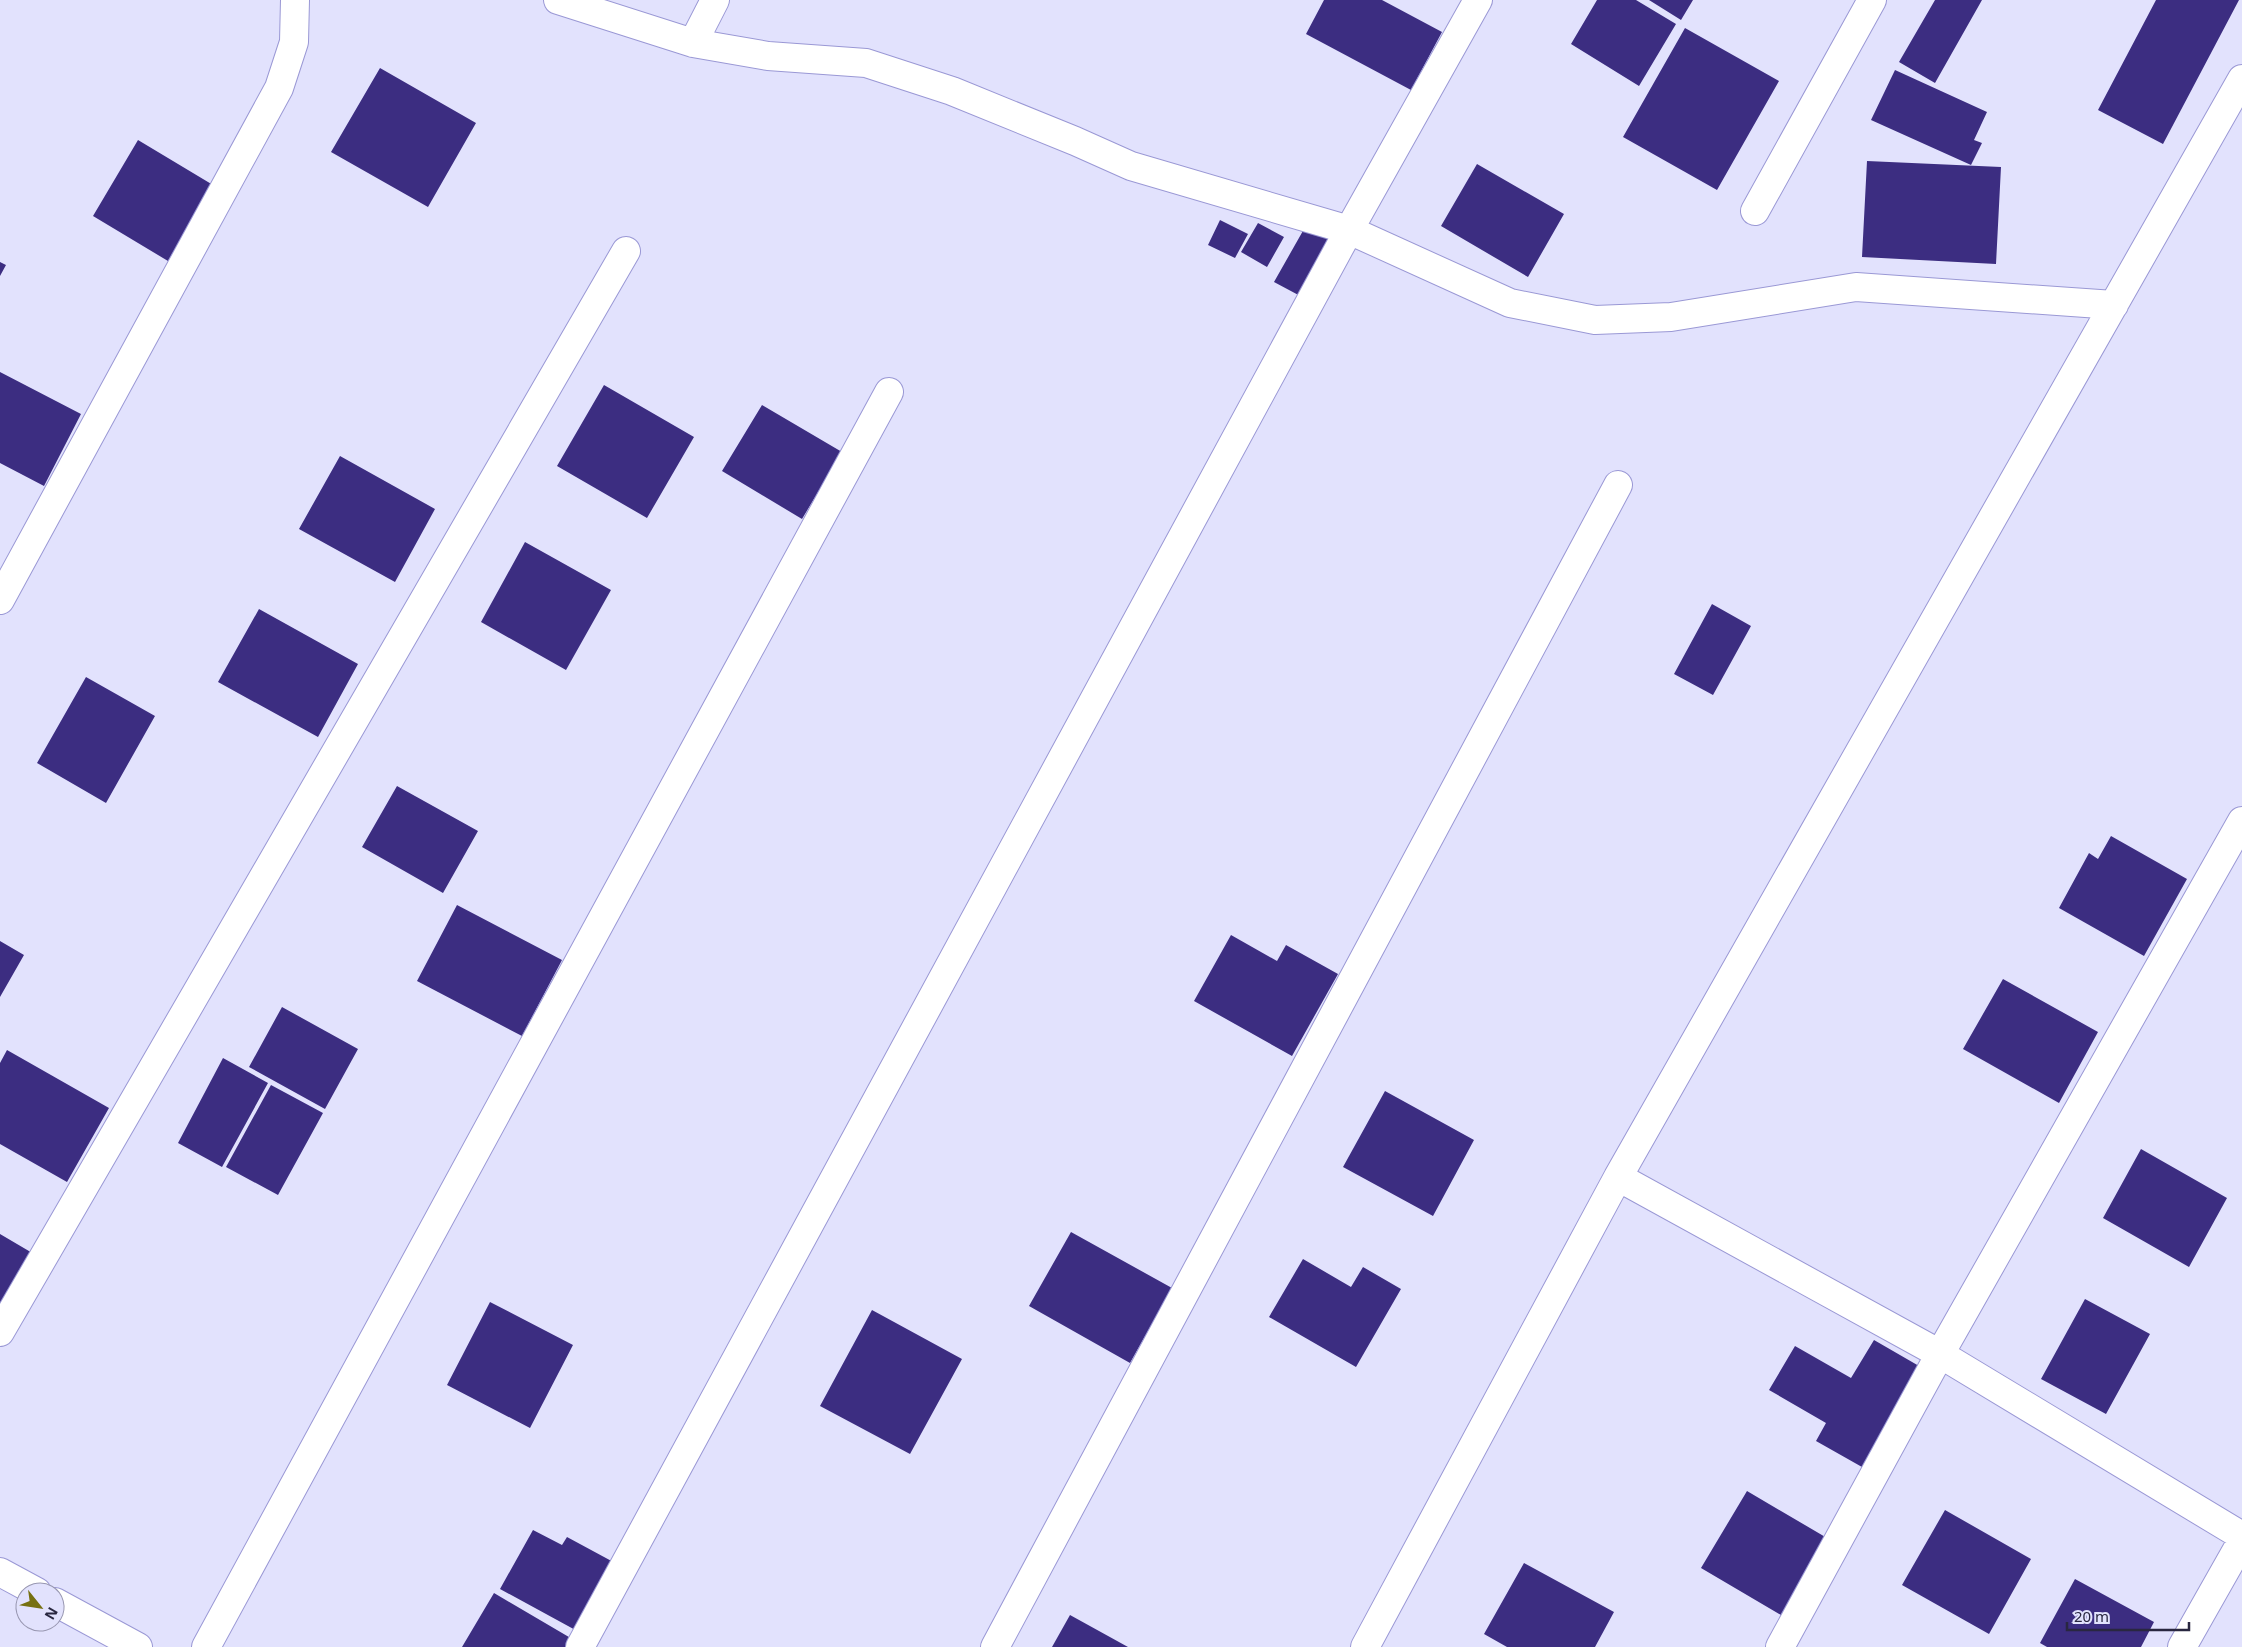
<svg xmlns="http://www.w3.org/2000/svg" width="2242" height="1647" font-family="'Noto Sans',sans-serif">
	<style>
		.building { fill: #3c2d81 }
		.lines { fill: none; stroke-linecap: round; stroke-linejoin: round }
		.minor-casing { stroke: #9a98d5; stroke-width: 30 }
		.minor { stroke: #fff; stroke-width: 28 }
	</style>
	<rect width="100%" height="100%" fill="#e2e2fd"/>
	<!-- building -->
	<path class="building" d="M1324 0H1382L1442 32 1411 90 1306 34Z
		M1597 0H1636L1676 24 1639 86 1571 44Z
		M1649 0H1693L1681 20Z
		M1935 0H1982L1935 83 1899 62Z
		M2156 0H2239L2163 144 2098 110Z
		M1685 28 1779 81 1717 190 1623 137Z
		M380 68 476 123 428 207 331 152Z
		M1895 70 1987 112 1974 140 1982 143 1971 165 1871 120Z
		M138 140 213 185 168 261 93 216Z
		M1867 161 2001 167 1996 264 1862 257Z
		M1477 164 1564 214 1528 277 1441 226Z
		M1220 220 1248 234 1235 258 1208 245Z
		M1308 222 1337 238 1304 298 1274 282Z
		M1258 223 1284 237 1267 267 1241 252Z
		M0 262 6 265 0 276Z
		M0 372 81 414 44 486 0 463Z
		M604 385 694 437 647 518 557 466Z
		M762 405 842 452 802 519 722 471Z
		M340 456 435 509 395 582 299 529Z
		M525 542 611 590 566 670 481 622Z
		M1712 604 1751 626 1713 695 1674 674Z
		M259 609 358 664 318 737 218 682Z
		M86 677 155 716 106 803 37 763Z
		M397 786 478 831 443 893 362 847Z
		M2111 836 2187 879 2144 956 2059 908 2089 853 2098 859Z
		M457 905 562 960 522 1036 417 981Z
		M1231 935 1277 961 1286 945 1338 974 1292 1056 1194 1001Z
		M0 941 24 955 0 997Z
		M2003 979 2098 1032 2059 1103 1963 1049Z
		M282 1007 358 1049 325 1109 249 1067Z
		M7 1050 109 1108 67 1182 0 1144V1063Z
		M223 1058 268 1083 222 1167 178 1143Z
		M271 1085 323 1113 278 1195 226 1167Z
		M1385 1091 1474 1140 1433 1216 1343 1167Z
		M2141 1149 2227 1198 2189 1267 2103 1218Z
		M1071 1232 1172 1288 1130 1363 1029 1306Z
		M0 1234 34 1254 0 1312Z
		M1303 1259 1351 1287 1363 1267 1401 1289 1356 1367 1269 1317Z
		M2085 1299 2150 1334 2106 1414 2041 1379Z
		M490 1302 573 1345 530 1428 447 1385Z
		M872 1310 962 1359 910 1454 820 1406Z
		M1874 1340 1919 1366 1862 1467 1816 1441 1826 1423 1769 1390 1795 1346 1851 1378Z
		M1747 1491 1827 1538 1781 1615 1701 1568Z
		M1945 1510 2031 1559 1989 1634 1902 1585Z
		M533 1530 562 1545 567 1537 617 1564 579 1632 500 1589Z
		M1524 1563 1614 1612 1595 1647H1507L1484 1634Z
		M2075 1579 2154 1622 2141 1647H2047L2040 1643Z
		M494 1593 574 1640 570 1647H462Z
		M1070 1615 1128 1647H1052Z"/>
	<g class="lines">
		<!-- minor casing -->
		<g class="minor-casing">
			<path id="minor" d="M558 0 693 43 768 56 866 63 952 91 1075 141 1131 166 1349 230 1510 303 1595 320 1671 317 1856 287 2114 305
				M693 43 715 0
				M1755 211 1872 0
				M0 600 279 88 294 42 295 0
				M1618 1177 1940 1354 2242 1536
				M0 1332 626 251
				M0 1572 37 1592
				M55 1602 138 1647
				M206 1647 889 392
				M580 1647 1349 230 1478 0
				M995 1647 1618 485
				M1365 1647 1618 1177 2242 79
				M1780 1647 1940 1354 2242 821
				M2182 1647 2242 1541"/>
		</g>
		<!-- minor -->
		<use href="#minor" class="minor"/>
	</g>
	<!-- north arrow -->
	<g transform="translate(40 1607) rotate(120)"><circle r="24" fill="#e2e2fd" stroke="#9897b1"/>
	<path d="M0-4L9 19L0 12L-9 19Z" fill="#767011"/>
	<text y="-8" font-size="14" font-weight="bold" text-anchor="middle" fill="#292740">N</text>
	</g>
	<!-- scale -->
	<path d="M2067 1622v8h122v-8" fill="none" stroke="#292740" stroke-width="2.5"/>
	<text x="2074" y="1622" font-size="15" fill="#292740" stroke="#e2e2fd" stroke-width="4" paint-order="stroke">20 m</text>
</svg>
